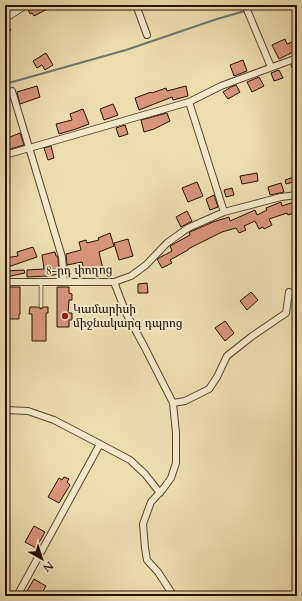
<svg xmlns="http://www.w3.org/2000/svg" width="302" height="601" font-family="Cardo,'Noto Serif Armenian',serif">
	<style>
		.lines { fill: none; stroke-linecap: round; stroke-linejoin: round }
		.stream { stroke: #6d766e; stroke-width: 2 }
		.building { fill: #d8957b; stroke: #261104 }
		.service-casing { stroke: #58442e; stroke-width: 4.5 }
		.minor-casing { stroke: #58442e; stroke-width: 8 }
		.secondary-casing { stroke: #261104; stroke-width: 10 }
		.service { stroke: #f3e9ca; stroke-width: 3 }
		.minor { stroke: #f3e9ca; stroke-width: 6 }
		.secondary { stroke: #f3e9ca; stroke-width: 9 }
		.poi-dot { fill: #8f2418; stroke: #f3e9ca; stroke-width: 1.5 }
		.labels { text-anchor: middle; dominant-baseline: central; stroke-width: 3.5; stroke-linejoin: round; paint-order: stroke }
		.street-label { font-size: 12px; fill: #261104; stroke: #f3e9ca }
		.poi-label { font-size: 12px; fill: #261104; stroke: #f3e9ca; text-anchor: start }
	</style>
	<rect width="100%" height="100%" fill="#edddad"/>
	<filter id="stains"><feTurbulence type="fractalNoise" baseFrequency=".005" numOctaves="4"/><feColorMatrix values="0 0 0 0 .2 0 0 0 0 .09 0 0 0 0 .02 0 0 0 .5 -.17"/></filter>
	<radialGradient id="worn" r=".72"><stop offset=".6" stop-color="#630" stop-opacity="0"/><stop offset="1" stop-color="#630" stop-opacity=".3"/></radialGradient>
	<g class="lines">
		<!-- stream -->
		<path class="stream" d="M5 84 126 50 217 19 266 5"/>
	</g>
	<!-- building -->
	<path class="building" d="M34 5H40L41 7 44 5H55L34 16 32 13 30 14 28 9Z
		M5 23 11 30 5 34Z
		M285 39 287 44 297 40V50L279 59 272 45Z
		M46 53 53 65 45 70 42 65 37 68 33 61Z
		M243 60 247 71 234 76 230 65Z
		M297 63V79L291 65Z
		M279 70 283 78 274 81 271 73Z
		M259 77 264 86 252 92 247 82Z
		M236 85 240 92 228 99 223 92 231 87Z
		M37 86 40 97 20 104 17 92Z
		M186 86 188 96 173 100 172 97 139 110 135 98 151 92 152 93 166 88 167 91Z
		M113 104 118 115 104 120 100 109Z
		M83 109 89 124 76 129 59 134 56 124 72 120 70 114Z
		M167 113 170 121 154 129 144 132 141 120Z
		M125 125 128 134 119 137 116 128Z
		M20 133 24 145 7 150 5 145V139Z
		M51 146 54 158 48 160 44 148Z
		M257 173 258 181 242 184 240 176Z
		M297 176V181L286 184 285 180Z
		M197 182 203 196 188 202 182 188Z
		M281 183 284 192 270 195 268 187Z
		M232 188 234 195 226 197 224 190Z
		M214 195 218 207 210 210 206 199Z
		M297 201V212L288 215 287 213 269 219 272 225 264 229 263 227 259 229 255 221 244 226 246 230 239 233 236 228 222 232 188 249V250L170 260 172 263 162 268 157 259 172 251 170 246 190 235 189 233 190 232 213 222 229 217 230 221 255 210 257 215 267 210 266 208 281 202 282 206Z
		M187 211 192 221 181 227 176 217Z
		M110 233 114 246 99 252 103 269 85 274 82 262 67 265 66 254 81 250 79 242 86 240 87 243 99 240 98 238Z
		M128 239 133 256 119 260 114 243Z
		M33 247 37 257 5 268V258L18 256 17 252Z
		M55 252 56 256H57L58 258 59 274 47 276 27 277V270L44 269 42 255Z
		M24 270 25 273 6 277 5 271Z
		M147 283 148 293H138V284Z
		M9 287H20V314H19V319H8Z
		M57 287H69V293L72 294V300H69L68 313H72V320H69V327H57Z
		M251 292 258 300 247 310 240 301Z
		M30 307H38L41 309 44 307H48V313H46V341H32V314H29Z
		M225 321 234 333 225 341 215 328Z
		M5 447 10 450 5 459Z
		M64 477 69 479 67 482 70 485 59 503 48 497 59 478 62 480Z
		M34 526 45 532 36 548 25 542Z
		M34 579 46 586 40 596H26L29 592 27 591Z"/>
	<g class="lines">
		<!-- service casing -->
		<g class="service-casing">
			<path id="service" d="M41 306V282"/>
		</g>
		<!-- minor casing -->
		<g class="minor-casing">
			<path id="minor" d="M136 5 147 35
				M245 5 271 67
				M12 91 62 257 64 282
				M189 102 224 212
				M5 155 189 102 221 86 297 58
				M5 282H114L131 276 146 265 167 243 188 228 224 212 281 197 297 195
				M114 282 126 313 144 346 173 403 185 401 209 389 217 377 227 356 251 337 286 313 289 292
				M5 410 28 411 54 420 100 444 130 460 145 474 160 493
				M17 596 100 444
				M171 596V592L158 572 147 560 145 548 143 524 151 502 163 489 171 478 176 463V433L173 403"/>
		</g>
		<!-- secondary casing -->
		<g class="secondary-casing">
			<path id="secondary" d="M5 17 24 5"/>
		</g>
		<!-- service -->
		<use href="#service" class="service"/>
		<!-- minor -->
		<use href="#minor" class="minor"/>
		<!-- secondary -->
		<use href="#secondary" class="secondary"/>
	</g>
	<!-- markers -->
	<circle class="poi-dot" cx="65" cy="316" r="4"/>
	<g class="labels">
		<!-- street labels -->
		<g class="street-label">
			<text transform="translate(79 270) rotate(-1)">8-րդ փողոց</text>
		</g>
		<!-- poi labels -->
		<g class="poi-label">
			<text x="73" y="309">Կամարիսի<tspan x="73" dy="14">միջնակարգ դպրոց</tspan></text>
		</g>
	</g>
	<!-- margin -->
	<rect width="302" height="601" fill="none" stroke="#edddad" stroke-width="20"/>
	<rect x="6" y="6" width="290" height="589" fill="none" stroke="#261104" stroke-width="2"/>
	<rect x="10" y="10" width="282" height="581" fill="none" stroke="#261104"/>
	<!-- north arrow -->
	<g transform="translate(42 559) rotate(141)" stroke="#f3e9ca" stroke-width="3" paint-order="stroke">
	<path d="M0-3L7 15L0 10L-7 15Z" fill="#261104"/>
	<text y="-6" font-size="11" font-weight="bold" text-anchor="middle" fill="#261104">N</text>
	</g>
	<rect width="100%" height="100%" filter="url(#stains)"/>
	<rect width="100%" height="100%" fill="url(#worn)"/>
</svg>
